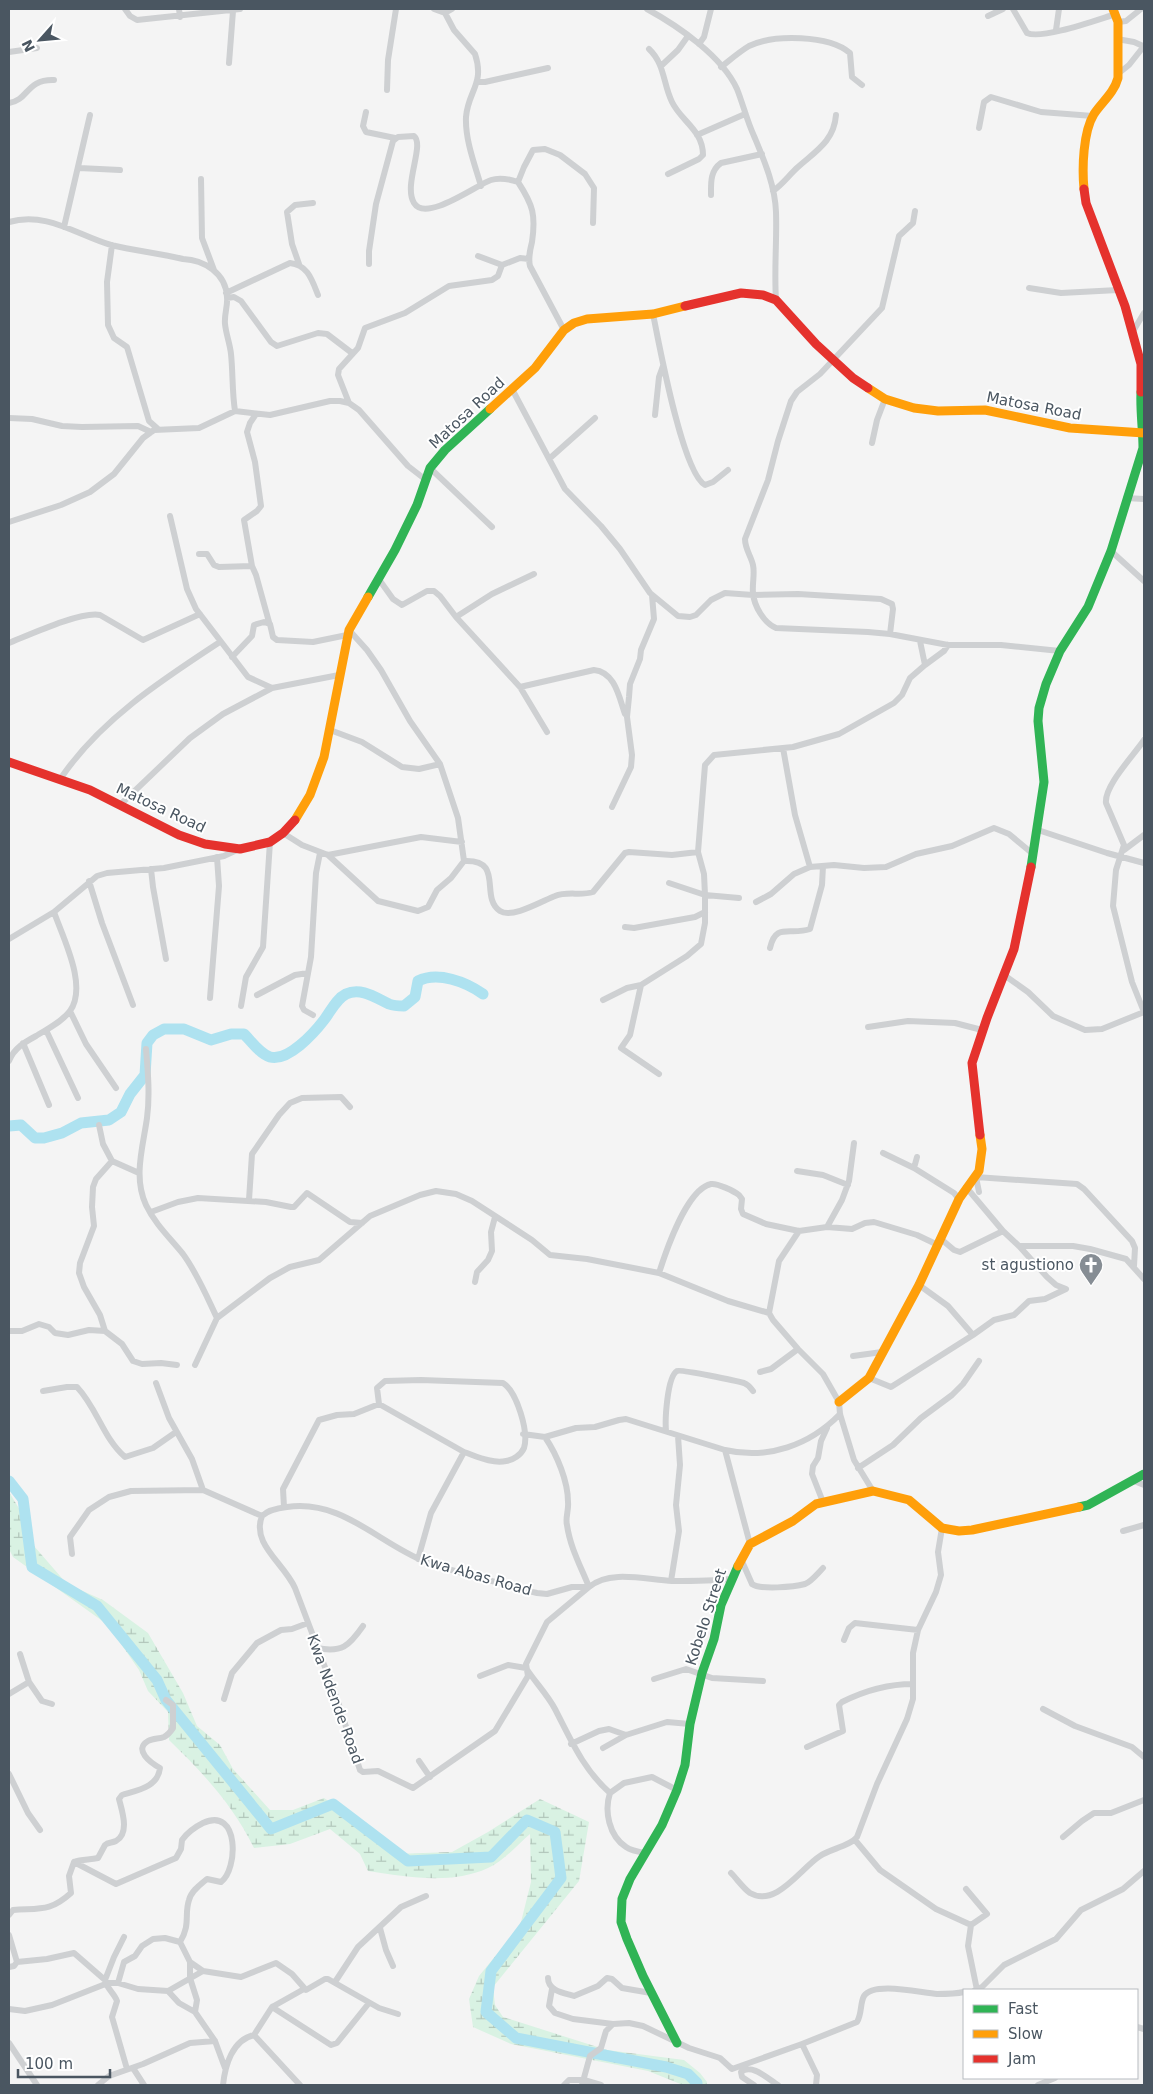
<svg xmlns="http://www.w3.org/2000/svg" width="1153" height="2094" font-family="'DejaVu Sans',sans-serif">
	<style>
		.wetland { fill: url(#wetland-marsh) }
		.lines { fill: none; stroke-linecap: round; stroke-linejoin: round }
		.river { stroke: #aee2f0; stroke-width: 11 }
		.street { stroke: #ced0d2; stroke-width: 6 }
		.fast { stroke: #30b455; stroke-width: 9 }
		.slow { stroke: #ff9f0a; stroke-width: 9 }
		.jam { stroke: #e5322d; stroke-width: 9 }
		.labels { text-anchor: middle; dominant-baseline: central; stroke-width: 4; stroke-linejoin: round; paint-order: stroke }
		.street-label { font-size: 15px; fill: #4a5661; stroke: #fff }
		.poi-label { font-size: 15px; fill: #4a5661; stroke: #fff; text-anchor: end }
	</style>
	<defs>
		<pattern id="wetland-marsh" width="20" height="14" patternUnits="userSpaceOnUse" patternTransform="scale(1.25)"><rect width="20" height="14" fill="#d9f2e3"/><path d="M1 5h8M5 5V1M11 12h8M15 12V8" fill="none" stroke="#b2c7bb"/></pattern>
	</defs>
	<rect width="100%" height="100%" fill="#f4f4f4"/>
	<!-- wetland -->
	<path class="wetland" d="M9 1492 26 1520 34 1546 67 1584 103 1600 148 1633 183 1693 197 1726 220 1745 233 1769 270 1810H293L324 1798 360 1822 395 1854 452 1852 488 1832 540 1799 589 1822 579 1881 493 1987 495 2005 503 2017 607 2050 684 2060 700 2073 707 2082V2085H683L648 2071 511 2044 473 2027 469 1999 479 1976 520 1926 531 1882 530 1834C517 1845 504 1861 488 1868 451 1885 407 1877 368 1871L360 1854 330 1829 290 1844 254 1848C233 1805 203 1773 169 1740L168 1712 148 1691 139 1670 108 1625 13 1557 9 1549Z"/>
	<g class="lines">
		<!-- river -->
		<path class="river" d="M9 1126 21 1125 35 1138H44L62 1133 81 1123 109 1120 121 1112 130 1094 145 1075 147 1043 153 1035 164 1029H184L211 1040 231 1034H244C251 1041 260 1054 270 1057 288 1062 314 1033 324 1020 331 1011 336 999 346 994 361 987 376 998 389 1004 394 1006 399 1006 404 1006L415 997 418 981C438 971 466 982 483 994
			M9 1481 23 1499 32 1567 97 1606 157 1680 166 1700 271 1829 333 1804 408 1861 491 1857 527 1820 555 1832 561 1878 491 1971 486 2012 516 2038 666 2067 688 2074 697 2083V2085"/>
		<!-- street -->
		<path class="street" d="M125 9 130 16 137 20 240 9
			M179 9 180 17
			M434 9 445 13 452 9
			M647 9C678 26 722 56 737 89 743 104 747 121 754 136 764 160 775 185 776 212 777 241 774 270 776 300
			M1013 9 1027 33C1042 40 1099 19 1116 14
			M445 13 454 30 475 54C485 84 468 91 466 117 465 140 475 165 481 186
			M988 16 1003 9
			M1118 22 1126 21 1141 9
			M1056 30 1059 9
			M1117 39 1134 42 1143 46
			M699 44 704 37 711 9
			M649 49C665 64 663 84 672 102 681 121 703 130 703 155L699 159 668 174
			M9 52 37 48
			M229 63 233 11
			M661 66 678 50 688 36
			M721 67C730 60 739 52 749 46 774 34 829 35 850 53L852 77 862 85
			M1119 73 1129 65 1144 46
			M478 82H485L548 68
			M387 90 388 60 396 9
			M9 103C29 100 26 79 54 80
			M366 112 363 126 366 132 395 138
			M979 128 984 102 991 97 1041 112 1093 116
			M697 135 745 114
			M79 168 120 170
			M201 179 202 238 214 270
			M518 182 524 167 533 150 545 149 560 155 585 174 594 188 593 223
			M773 191C783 184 789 175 798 167 816 151 834 141 836 115
			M711 195C711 183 710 171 721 163L762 154
			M915 211 913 223 899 236 882 308 820 374 797 392 791 401 778 441 768 480 745 539C745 549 751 556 753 565 755 574 752 584 753 593 754 606 764 623 776 628L868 632 890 634 948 645H1001L1060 651
			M9 222C46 211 77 235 111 245 135 251 159 253 183 259 204 260 226 273 227 297 228 306 224 314 225 324 226 334 230 344 231 354 233 373 232 392 235 411
			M64 227 90 115
			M112 245 107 282 108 325 114 338 127 347 149 421 158 429
			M478 256 502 265 520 258 529 259
			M299 264 292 244 287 212 295 205 313 203
			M369 264V251L376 204 393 141 398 137 414 136C425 145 403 185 414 203 426 223 478 184 491 180 500 177 509 179 518 182 533 205 536 215 532 242 530 250 528 258 530 266L564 330
			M1029 288 1061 293 1118 290
			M226 293 290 263C308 265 312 280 318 295
			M227 298 234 297 241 301 271 342 277 346 318 333 327 334 352 353
			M653 314C659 343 682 472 705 485L713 482 728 470
			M1132 333 1144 313
			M512 389 565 489 601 526 620 549 650 593 678 616 690 617 696 615 711 600 725 593 753 595 798 594 881 599 892 604 893 609 890 634
			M349 403 338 375 339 369 358 348 365 328 405 313 449 286 492 280 498 276 502 265
			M655 415 659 377 663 366
			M9 418 32 419 62 426 82 427 138 426 151 432
			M872 443 877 420 885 399
			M549 459 595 418
			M430 468 492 527
			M1126 498 1144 499
			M170 516 187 589 196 609 248 677 272 688
			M9 522 61 505 90 492 114 474 143 438 154 430 199 428 235 411 270 415 330 401H340L349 403 359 410 408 466 426 480
			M1111 551 1144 581
			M199 554H207L214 565 219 567 252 566 256 575 269 622
			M252 566 244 520 257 511 261 506 255 462 247 432 250 423 256 414
			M378 578 393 599 402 605 427 591H434L440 596 456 617 520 687 547 732
			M456 617 492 594 534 574
			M9 643C29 635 81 611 100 615L143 640 200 614
			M232 657 252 636 254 625 264 622 270 624 273 637 277 640 313 642 347 635
			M925 665 944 651 948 645
			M520 687 594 670C615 672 619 697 625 714
			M330 730 362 742 402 767 419 769 440 764
			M1144 740C1134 755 1104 786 1106 803L1124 845 1116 870 1113 906 1132 982 1144 1012
			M783 748 795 815 810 867
			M61 778C100 720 162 680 220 642
			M121 804 190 738 223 714 272 688 339 675
			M612 807 631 767 632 755 627 717 629 697 630 684 640 659 641 650 654 619 652 595
			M1038 830 1107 853 1144 863
			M283 833 302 845 328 855 421 837 462 842
			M1124 850 1144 835
			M328 855 378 901 418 911 428 907 437 890 451 878 464 861 458 818 440 764 410 721 381 670 367 650 349 630
			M464 861C505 859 479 897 500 911 512 919 542 901 555 896 567 891 581 896 593 892L625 853 629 852 672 855 698 852
			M151 869 153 887 166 959
			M89 881 102 923 133 1005
			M669 883 705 895 739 898
			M756 902 771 894 794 874 810 867 834 865 864 868 886 867 916 854 952 846 994 828 1009 834 1033 854
			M625 927 634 928 695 917 705 912
			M9 939 54 912 97 876 107 873 164 868 224 856 239 849
			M770 948C776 922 790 936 810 929L822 885 823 866
			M1004 975 1028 992 1053 1016 1085 1030 1102 1029 1144 1012
			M641 985 630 1035 621 1048 659 1074
			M257 995 295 975 308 973
			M210 998 219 886 217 857
			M603 1000 627 988 641 985 687 956 701 944 705 923V895L704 874 698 852 705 765 714 755 793 747 839 734 894 703 902 695 910 678 925 665 920 641
			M241 1006 246 977 263 947 270 842
			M70 1011 86 1044 116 1088
			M313 1015 304 1010 302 1006 311 957 316 873 320 853
			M868 1027 908 1021 955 1023 982 1030
			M46 1030 78 1098
			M23 1043 49 1105
			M146 1049C148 1072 150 1096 147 1118 143 1147 133 1177 146 1205 155 1224 170 1238 183 1254 197 1273 207 1297 217 1318
			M9 1061C14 1048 25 1042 36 1036 47 1029 62 1022 70 1011 88 986 63 938 54 912
			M99 1125 103 1144 112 1161 139 1173
			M883 1153 914 1168 954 1193 959 1199
			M914 1168 917 1157
			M797 1171 823 1175 848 1185
			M966 1187 1003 1231
			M979 1192 976 1177 1077 1184 1084 1189 1132 1241 1135 1248 1134 1266
			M249 1200 252 1154 279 1115 290 1103 302 1098 341 1097 350 1107
			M151 1212 178 1202 198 1198 266 1202 291 1207H294L307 1193 350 1222 362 1223
			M827 1227 842 1200 849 1181 854 1143
			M941 1239 954 1250 960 1252 1003 1231 1019 1246 1047 1277 1056 1285 1066 1289
			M1019 1246H1073L1090 1249 1126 1259 1144 1279
			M659 1273C666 1251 687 1189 711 1184 717 1183 734 1191 739 1195L742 1199 741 1209 743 1214 766 1224 799 1231 827 1227 852 1229 865 1223 874 1222 917 1235 938 1245
			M475 1282 477 1272 488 1260 492 1251 491 1232 495 1217
			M769 1313 779 1261 799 1231
			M9 1331H22L39 1324 49 1327 55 1333 68 1335 89 1330 105 1331 122 1344 133 1361 142 1364 161 1363 177 1365
			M105 1331 100 1315 84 1287 79 1273 80 1263 94 1226 92 1207 93 1187 96 1179 112 1161
			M973 1335 994 1320 1014 1315 1029 1301 1045 1299 1066 1289
			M853 1356 882 1352
			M195 1365 217 1318 270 1278 290 1267 319 1260 370 1216 420 1195 436 1191 456 1194 472 1201 532 1240 550 1255 587 1259 659 1273 728 1301 769 1313 773 1320 798 1349 823 1374 839 1402 840 1414 854 1460 873 1491
			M760 1372 771 1369 798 1349
			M869 1378 891 1387 973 1335 948 1306 919 1285
			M156 1383 169 1418 192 1459 203 1490
			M43 1391 67 1387H77C97 1408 103 1438 125 1457L153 1448 176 1432
			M379 1404 377 1388 385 1381 421 1380 503 1383C517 1392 529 1432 524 1448 521 1455 513 1460 506 1461 492 1464 476 1456 464 1452L431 1513 418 1559
			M666 1431C665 1420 667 1377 677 1371 681 1369 737 1381 744 1383 749 1385 750 1387 753 1391
			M545 1437 576 1428 595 1427 619 1420 626 1419 725 1450 750 1544
			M725 1450C768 1460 810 1445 840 1414
			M858 1468 893 1445 921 1418 952 1395 963 1384 979 1361
			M1134 1481 1144 1485
			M823 1502 812 1474 813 1466 818 1458 821 1441 827 1428
			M284 1507 283 1489 319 1420 337 1415 354 1414 379 1404 464 1452
			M262 1516C251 1544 284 1563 295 1588L337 1699 360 1770 363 1772 378 1771 413 1788 495 1731 528 1676 526 1664 547 1622 589 1587C581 1567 570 1547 567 1525 565 1518 569 1510 568 1502 568 1481 557 1455 545 1437L523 1434
			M262 1516C268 1510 278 1508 287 1507 342 1499 378 1543 426 1562 436 1566 448 1569 459 1572 485 1579 511 1587 537 1593L547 1594 572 1587H589C610 1569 647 1580 672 1581 692 1581 711 1581 731 1579
			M1123 1531 1144 1525
			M72 1554 70 1537 89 1510 109 1497 131 1491 203 1490 262 1516
			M741 1559 752 1584C760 1590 794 1587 805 1584 812 1581 817 1574 823 1568
			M671 1581 679 1531 676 1505 680 1465 678 1436
			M844 1640 849 1628 855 1623 918 1630 936 1592 941 1575 938 1552 942 1528
			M317 1648C342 1653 349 1646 363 1626
			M20 1654 29 1682 42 1701 52 1704
			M480 1676 508 1665 526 1668C535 1682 547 1694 555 1709 571 1740 583 1769 610 1793
			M654 1679 686 1669 712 1678 763 1681
			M9 1694 29 1682
			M224 1699 232 1673 257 1643 281 1630 292 1629 308 1623
			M1043 1709 1075 1726 1132 1747 1144 1757
			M571 1744 599 1731 609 1729 626 1735 667 1722 690 1724
			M807 1747 843 1731 839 1705 842 1702C864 1691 888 1684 913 1684
			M603 1748 626 1735
			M419 1761 430 1777
			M9 1774 28 1813 40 1830
			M1063 1837 1082 1821 1094 1813H1111L1144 1800
			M855 1840 880 1870 936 1909 971 1925
			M645 1853C639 1852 632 1851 626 1847 609 1836 604 1811 610 1793L624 1783 652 1777 677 1790
			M74 1862 116 1884 176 1858 181 1849 182 1840C187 1833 195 1827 203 1823 240 1806 238 1870 221 1882L207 1879C201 1884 191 1891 189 1900 184 1915 191 1924 180 1942
			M731 1873C737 1879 743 1888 750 1893 776 1908 801 1868 820 1856 830 1849 850 1846 857 1837L877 1784 907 1719 913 1699V1653L918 1630
			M966 1889 987 1914 971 1925 968 1946 977 1990
			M9 1915 13 1910C40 1908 50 1912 71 1893L69 1876 74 1862C82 1859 89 1860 98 1858L105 1845C108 1842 112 1843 116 1841 130 1833 122 1811 119 1799L122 1795C138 1790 158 1787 160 1768 151 1763 133 1750 148 1741 153 1738 159 1739 164 1737 168 1735 171 1731 173 1728V1705L166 1700
			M380 1928 386 1950 393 1966
			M9 1935 17 1962 14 1966 9 1967
			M124 1937 114 1957 105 1980C107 1989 114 1993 117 2001L112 2017 127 2069
			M17 1962 47 1959 74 1953 105 1980
			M190 1962 203 1971
			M548 1978C548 1991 564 1993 574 1996L598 1986 607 1978 612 1979 622 1988 651 1993
			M335 1982 358 1947 401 1907 426 1896
			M118 1983 124 1962 135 1956 142 1946 153 1939 165 1938 180 1942 190 1962V1978L197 2000 195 2012
			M552 1989 549 2006 555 2013 573 2019 613 2024
			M975 1990 982 1987 1004 1965 1056 1939 1081 1910 1123 1889 1144 1871
			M168 1991 179 2003 195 2012 215 2041 225 2068
			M272 2007 331 2045 337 2043 369 2003
			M9 2009 25 2011 52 2005 108 1983H118L138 1989 168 1991 203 1971 241 1977 276 1963 292 1974 306 1990 325 1979H328L379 2008 398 2014
			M1137 2027 1144 2029
			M254 2035 272 2007 304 1989
			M9 2043 37 2085
			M133 2068 144 2085
			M98 2085 109 2076 143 2064 190 2043 215 2041
			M223 2085C225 2066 232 2040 254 2035L300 2085
			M564 2085 569 2080H584L601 2085
			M582 2085 590 2056 601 2048 606 2031 613 2024 629 2023 643 2026 689 2048 720 2058 732 2069 802 2044
			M754 2085 742 2077 741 2072C752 2063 768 2079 778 2085
			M816 2085 817 2075 802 2044 857 2022C862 2014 860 2003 864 1996 874 1981 921 1993 937 1994 946 1994 955 1994 964 1992
			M1038 2085 1055 2078"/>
		<!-- fast -->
		<path class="fast" d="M368 597 395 550 417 505 430 468 445 450 490 409
			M1031 867 1044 782 1038 721 1039 708 1046 684 1060 651 1088 607 1111 551 1143 448C1143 429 1140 411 1141 392
			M1079 1507 1088 1505 1144 1474
			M677 2043 643 1976 627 1939 621 1922 622 1899 630 1879 662 1825 677 1790 685 1765 690 1724 702 1673 714 1639 721 1605 738 1566"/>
		<!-- slow -->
		<path class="slow" d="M1084 189C1082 168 1083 132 1094 114 1102 102 1114 93 1118 78V22L1113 9
			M868 388 885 399 914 408 938 411 985 410 1070 428 1144 433
			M490 409 535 368 564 330 574 323 587 319 653 314 685 306
			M295 820 310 795 324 757 349 630 368 597
			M839 1402 869 1378 919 1285 959 1199 979 1171 982 1149 980 1135
			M738 1566 750 1544 793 1521 816 1504 873 1491 909 1500 942 1528 959 1531 972 1530 1079 1507"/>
		<!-- jam -->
		<path class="jam" d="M1084 189 1086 203 1125 306 1141 364V392
			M685 306 741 293 763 295 776 300 816 344 853 378 868 388
			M9 762 90 790 179 835 205 844 240 849 270 842 283 833 295 820
			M980 1135 972 1063 987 1018 1014 949 1031 867"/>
	</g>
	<!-- icons -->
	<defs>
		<g id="church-pin" transform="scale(1.25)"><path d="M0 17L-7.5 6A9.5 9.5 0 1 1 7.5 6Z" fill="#868d94" stroke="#fff"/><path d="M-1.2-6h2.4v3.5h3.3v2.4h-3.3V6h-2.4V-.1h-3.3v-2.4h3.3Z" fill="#fff"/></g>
	</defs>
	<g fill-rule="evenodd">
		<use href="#church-pin" x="1091" y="1265"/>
	</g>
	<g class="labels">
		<!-- street labels -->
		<g class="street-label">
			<text transform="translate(1034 406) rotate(11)">Matosa Road</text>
			<text transform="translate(467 413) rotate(-43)">Matosa Road</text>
			<text transform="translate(161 808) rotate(25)">Matosa Road</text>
			<text transform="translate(476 1575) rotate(16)">Kwa Abas Road</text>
			<text transform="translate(706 1617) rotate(-72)">Kobelo Street</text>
			<text transform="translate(335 1699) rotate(70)">Kwa Ndende Road</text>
		</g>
		<!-- poi labels -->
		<g class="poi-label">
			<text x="1074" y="1265">st agustiono</text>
		</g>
	</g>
	<!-- border -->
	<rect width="1153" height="2094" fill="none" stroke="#4a5661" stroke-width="20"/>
	<!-- legend -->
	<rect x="963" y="1989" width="175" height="90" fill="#ffffff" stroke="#b7bbc0"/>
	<rect x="973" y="2005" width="25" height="8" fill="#30b455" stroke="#b7bbc0"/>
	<text x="1008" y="2014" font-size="15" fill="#4a5661">Fast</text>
	<rect x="973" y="2030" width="25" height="8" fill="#ff9f0a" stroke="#b7bbc0"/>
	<text x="1008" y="2039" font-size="15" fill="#4a5661">Slow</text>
	<rect x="973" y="2055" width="25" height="8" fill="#e5322d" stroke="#b7bbc0"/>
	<text x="1008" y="2064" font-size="15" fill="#4a5661">Jam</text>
	<!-- north arrow -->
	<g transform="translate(40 40) rotate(243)" stroke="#ffffff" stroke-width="4" paint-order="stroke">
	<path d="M0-4L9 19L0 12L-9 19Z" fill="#4a5661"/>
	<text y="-8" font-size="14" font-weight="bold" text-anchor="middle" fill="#4a5661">N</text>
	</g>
	<!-- scale -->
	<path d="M18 2069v8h92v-8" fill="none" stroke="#4a5661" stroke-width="2.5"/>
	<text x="25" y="2069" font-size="15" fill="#4a5661" stroke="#ffffff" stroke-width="4" paint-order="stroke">100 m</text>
</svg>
